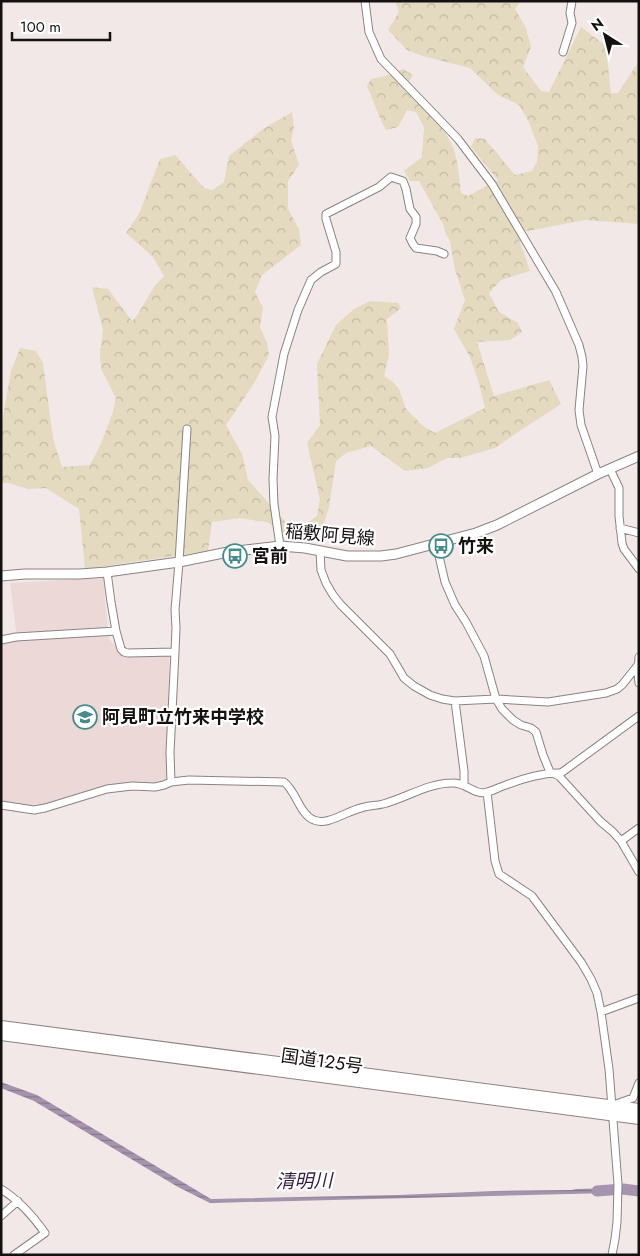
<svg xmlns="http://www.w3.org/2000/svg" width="640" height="1256" font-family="Jost,'Noto Sans JP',sans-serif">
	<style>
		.built { fill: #ebd8d7 }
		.forest { fill: url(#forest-crowns) }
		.water { fill: url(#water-rules) }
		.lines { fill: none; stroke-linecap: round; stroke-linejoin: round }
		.river { stroke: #a694ae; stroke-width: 11 }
		.minor-casing { stroke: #8c8282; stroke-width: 9 }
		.major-casing { stroke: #8c8282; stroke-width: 11 }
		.highway-casing { stroke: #8c8282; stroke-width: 12 }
		.minor { stroke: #fff; stroke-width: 7 }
		.major { stroke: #fff; stroke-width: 9 }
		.highway { stroke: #fff; stroke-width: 10 }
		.labels { text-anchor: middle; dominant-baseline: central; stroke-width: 4.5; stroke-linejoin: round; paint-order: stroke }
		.street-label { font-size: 18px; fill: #151111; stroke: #fff }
		.poi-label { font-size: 18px; font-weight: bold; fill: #151111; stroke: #fff; text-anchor: start }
		.water-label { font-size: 19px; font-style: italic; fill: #381d42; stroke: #fff }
	</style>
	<defs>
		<pattern id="forest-crowns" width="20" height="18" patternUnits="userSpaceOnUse" patternTransform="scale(1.25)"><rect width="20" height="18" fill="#e3dabf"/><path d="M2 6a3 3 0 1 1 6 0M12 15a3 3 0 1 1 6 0" fill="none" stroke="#c2baa3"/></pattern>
		<pattern id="water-rules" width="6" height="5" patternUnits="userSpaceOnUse" patternTransform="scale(1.25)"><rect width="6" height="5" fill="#a694ae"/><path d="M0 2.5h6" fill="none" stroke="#86778c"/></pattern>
	</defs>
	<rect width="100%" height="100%" fill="#f2e8e7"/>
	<!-- built -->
	<path class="built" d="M103 578 109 639 124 655 169 656 168 777 161 783H140L112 785 46 804 25 805 1 801V642L17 639 10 583Z"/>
	<!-- forest -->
	<path class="forest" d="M395 1H521L515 9 526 28 531 47 523 67 541 91 549 92 581 27 606 46 611 93H618L639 61V224L585 220 517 233 530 271 501 280 489 293 499 312 518 323 522 332 510 340 477 342 494 396 549 380 561 404 512 436 495 448 460 458H447L428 468 405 471 371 446 346 453 336 461 329 507 324 523 313 536 290 537 267 522 239 518 212 522 208 551 85 569 79 509 46 488 28 489 9 483H1V428L11 371 20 348 36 351 43 363 53 439 62 467 90 465 100 446 113 412 116 398 101 369 100 352 103 330 92 287 108 289 132 321 136 317 154 287 164 276 153 257 126 233 139 214 160 159 175 155 204 188 212 190 224 182 229 156 263 129 292 112 294 127 291 140 299 165 288 181V209L299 229 301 245 262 275 255 292 263 308 260 327 267 343 269 355 253 385 226 425 242 454 248 480 284 520 292 526 305 524 317 516 320 499 307 443 320 425 317 364 336 325 354 309 370 301 398 303 401 308 387 319 389 355 384 376 393 382 399 389 406 409 423 426 435 433 485 408 479 383 470 357 454 329 465 300 455 270 450 241 446 234 443 224 419 181H410L404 171 422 157 424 127 416 112 407 110 398 127 386 130C378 116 374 101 367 86L371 79 386 76 403 69 413 75 404 90C420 106 441 122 451 143 458 156 459 178 461 193L468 196 498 180 471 147 475 138 485 139 515 175 532 171 537 162 538 146 528 120 519 105 497 94 470 68 423 56 407 50 388 30 399 12Z"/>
	<!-- water -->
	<path class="water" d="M1 1082 37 1095 211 1199 398 1195 495 1191 572 1190 576 1189 612 1188V1193L210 1203 178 1187 34 1101 1 1088Z"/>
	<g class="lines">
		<!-- river -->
		<path class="river" d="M597 1191 623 1189 639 1191"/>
		<!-- minor casing -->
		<g class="minor-casing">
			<path id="minor" d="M365 1 369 32 381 59 458 139 492 184 556 292 579 345 582 357 583 366 579 410 581 425 598 474
				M563 52 572 23 570 13 572 1
				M610 469 619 488V516L622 543 624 549 639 569
				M620 528 639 533
				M436 543 445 582 455 605 466 622 484 656 496 699 502 709 513 720 521 725 531 728 536 732 543 755 550 772 559 776 600 821 613 832 621 841 639 872
				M280 546 274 504 273 479 275 436 272 417 284 354 298 310 311 280 321 272 336 264V252L326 219V214L379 187 391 177 403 181 406 189 410 209 416 217V224L410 238 413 244 416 248 437 251 444 254
				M320 551 321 570 326 583 333 595 341 605 390 654 404 678 414 686 430 695 442 699 455 701 496 699 548 702 606 693 617 689 622 685 638 665
				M107 572 111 602 116 631 121 649 124 652 128 653 175 652 170 752 171 782
				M1 640 16 637 116 631
				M175 652 176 628 175 610 179 562 187 429
				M639 657 638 674 639 683
				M455 701 464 771V785
				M487 792 495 861 499 874 532 896 581 962 591 979 597 993 601 1012 609 1069 618 1184 617 1222 615 1239 612 1255
				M1 805 34 810 45 808 107 789 132 786 155 787 164 785 171 782 189 780 284 782C296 791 300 815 314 820 327 826 347 811 361 808 368 805 376 806 383 804 406 798 428 783 452 783 466 782 474 796 488 792 494 790 500 787 506 785 521 779 545 772 561 773L639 716
				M621 841 639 828
				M601 1012 639 998
				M616 1104 633 1098 639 1083
				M1 1189C19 1200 33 1216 45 1233L14 1255
				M1 1216 18 1201"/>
		</g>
		<!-- major casing -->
		<g class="major-casing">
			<path id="major" d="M1 576 25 574H80L107 572 179 562 228 552 280 546 305 548 347 556H381L396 554 476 533 497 525 598 474 639 456"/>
		</g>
		<!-- highway casing -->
		<g class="highway-casing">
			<path id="highway" d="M1 1026 639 1109
				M1 1035 639 1119"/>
		</g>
		<!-- minor -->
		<use href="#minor" class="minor"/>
		<!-- major -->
		<use href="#major" class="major"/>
		<!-- highway -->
		<use href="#highway" class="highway"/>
	</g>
	<!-- icons -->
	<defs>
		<g id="bus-ring" transform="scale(1.25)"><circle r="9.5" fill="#fff" stroke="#458c8a" stroke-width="1.5"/><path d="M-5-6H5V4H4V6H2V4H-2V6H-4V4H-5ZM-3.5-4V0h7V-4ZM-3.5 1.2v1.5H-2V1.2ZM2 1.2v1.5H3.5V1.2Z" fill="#458c8a"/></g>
		<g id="school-ring" transform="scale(1.25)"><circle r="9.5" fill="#fff" stroke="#458c8a" stroke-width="1.5"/><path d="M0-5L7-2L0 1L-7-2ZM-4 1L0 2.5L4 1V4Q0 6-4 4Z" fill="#458c8a"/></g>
	</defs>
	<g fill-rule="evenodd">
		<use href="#bus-ring" x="441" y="546"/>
		<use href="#bus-ring" x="235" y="556"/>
		<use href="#school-ring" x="85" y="717"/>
	</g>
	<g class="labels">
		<!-- street labels -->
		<g class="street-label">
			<text transform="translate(330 535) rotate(5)">稲敷阿見線</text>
			<text transform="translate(322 1061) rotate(8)">国道125号</text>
		</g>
		<!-- poi labels -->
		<g class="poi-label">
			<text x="458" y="546">竹来</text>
			<text x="252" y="556">宮前</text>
			<text x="102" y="717">阿見町立竹来中学校</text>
		</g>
		<!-- water labels -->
		<g class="water-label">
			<text transform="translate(304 1181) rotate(-1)">清明川</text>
		</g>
	</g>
	<!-- border -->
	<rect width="640" height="1256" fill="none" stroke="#151111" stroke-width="5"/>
	<!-- north arrow -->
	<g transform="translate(605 35) rotate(324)" stroke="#ffffff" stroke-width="4" paint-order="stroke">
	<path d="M0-4L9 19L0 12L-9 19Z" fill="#151111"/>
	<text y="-8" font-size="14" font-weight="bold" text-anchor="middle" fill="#151111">N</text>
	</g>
	<!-- scale -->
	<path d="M12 32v8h98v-8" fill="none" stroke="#151111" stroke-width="2.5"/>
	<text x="20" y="32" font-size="15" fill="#151111" stroke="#ffffff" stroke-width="4" paint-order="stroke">100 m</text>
</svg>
